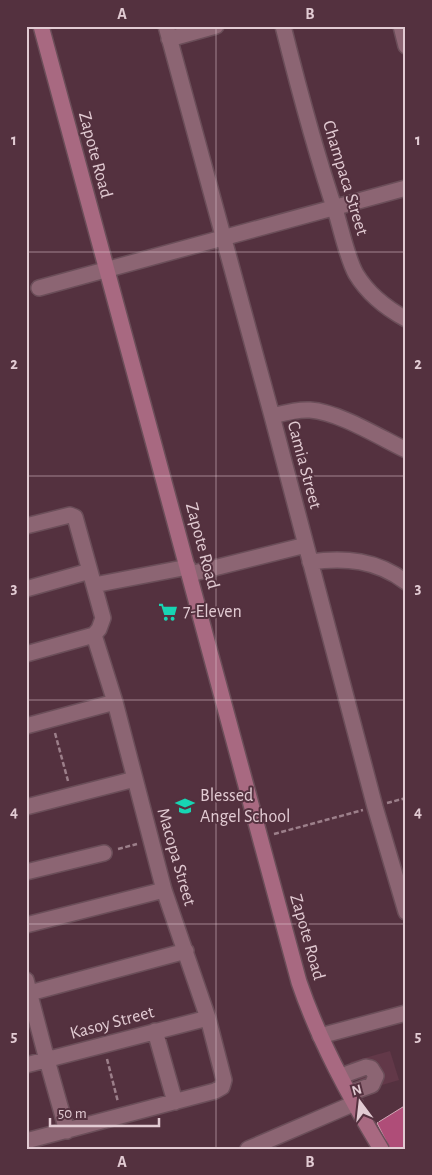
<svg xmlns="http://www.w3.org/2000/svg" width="432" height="1175" font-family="'Alegreya Sans',sans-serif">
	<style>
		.built { fill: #623848 }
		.building { fill: #af4d78; stroke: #d3a8b7 }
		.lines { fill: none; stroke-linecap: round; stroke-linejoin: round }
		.minor-casing { stroke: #6b4e59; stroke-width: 18 }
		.major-casing { stroke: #6b4e59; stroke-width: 18 }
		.path { stroke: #9c7f8a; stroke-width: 2.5; stroke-dasharray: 5 2.5; stroke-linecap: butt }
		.minor { stroke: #8c6573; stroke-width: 15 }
		.major { stroke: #a86981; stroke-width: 15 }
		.grid { fill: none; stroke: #e2cbd3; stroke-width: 1; stroke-opacity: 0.55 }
		.labels { text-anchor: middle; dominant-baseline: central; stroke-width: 4; stroke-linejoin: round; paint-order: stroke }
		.street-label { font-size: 18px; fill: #e2cbd3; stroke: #54313f }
		.poi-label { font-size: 18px; fill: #e2cbd3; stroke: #54313f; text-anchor: start }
		.neatline { fill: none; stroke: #e2cbd3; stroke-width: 2 }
		.grid-label { font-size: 16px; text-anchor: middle; font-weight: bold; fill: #e2cbd3 }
	</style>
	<rect width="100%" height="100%" fill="#54313f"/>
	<!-- built -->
	<path class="built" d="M390 1051 399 1080 365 1090 350 1062Z"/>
	<!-- building -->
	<path class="building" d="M406 1105V1149H390L377 1123Z"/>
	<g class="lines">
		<!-- minor casing -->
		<g class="minor-casing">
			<path id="minor" d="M166 26 272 416 375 807 406 912
				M283 26C299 90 316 154 337 216 342 233 348 260 356 274 368 294 386 308 406 319
				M401 26 406 46
				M169 39 216 26
				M39 288 406 188
				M272 416C284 413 297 409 310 410 339 412 379 437 406 450
				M26 526 70 515 75 517 103 618 99 629 94 635 26 654
				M310 562C345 557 377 560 406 582
				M190 574 306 545
				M94 585 188 567
				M26 589 90 571
				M26 726 115 702
				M26 807 135 779
				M26 872 104 853
				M26 925 164 890
				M26 980 47 1060 67 1131
				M26 994 186 951
				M155 1031 175 1102
				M320 1036 406 1013
				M26 1065 208 1018
				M341 1076 366 1067 371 1068 376 1076 372 1085 350 1093
				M26 1141 215 1091 222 1087 224 1080 208 1018 164 890 115 702 94 635
				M248 1149 355 1103"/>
		</g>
		<!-- major casing -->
		<g class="major-casing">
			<path id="major" d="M41 26 299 982C319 1041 349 1096 381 1149"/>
		</g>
		<!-- path -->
		<path class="path" d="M55 733 68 781
			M387 803 406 798
			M274 834 363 810
			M118 849 137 844
			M107 1059 118 1102"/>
		<!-- minor -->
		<use href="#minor" class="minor"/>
		<!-- major -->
		<use href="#major" class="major"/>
	</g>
	<!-- grid -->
	<path class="grid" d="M216 26V1149M26 252H406M26 476H406M26 700H406M26 924H406"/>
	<!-- icons -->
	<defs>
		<g id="supermarket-bare" transform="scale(1.5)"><path d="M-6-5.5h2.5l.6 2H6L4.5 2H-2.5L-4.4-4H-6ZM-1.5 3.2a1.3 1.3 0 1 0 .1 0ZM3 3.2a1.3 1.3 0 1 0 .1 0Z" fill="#17d5b3" stroke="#54313f" stroke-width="2.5" paint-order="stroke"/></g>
		<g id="school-bare" transform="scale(1.5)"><path d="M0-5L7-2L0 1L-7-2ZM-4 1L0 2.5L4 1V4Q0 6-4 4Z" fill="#17d5b3" stroke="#54313f" stroke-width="2.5" paint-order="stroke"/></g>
	</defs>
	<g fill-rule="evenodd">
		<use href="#supermarket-bare" x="168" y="612"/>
		<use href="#school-bare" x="185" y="806"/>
	</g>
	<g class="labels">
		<!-- street labels -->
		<g class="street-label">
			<text transform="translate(95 155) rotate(75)">Zapote Road</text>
			<text transform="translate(345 178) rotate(73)">Champaca Street</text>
			<text transform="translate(304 465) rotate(75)">Camia Street</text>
			<text transform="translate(202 546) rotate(75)">Zapote Road</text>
			<text transform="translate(176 857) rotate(74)">Macopa Street</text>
			<text transform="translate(307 937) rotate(74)">Zapote Road</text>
			<text transform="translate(112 1023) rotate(-15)">Kasoy Street</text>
		</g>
		<!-- poi labels -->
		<g class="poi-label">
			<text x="183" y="612">7-Eleven</text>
			<text x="200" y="796">Blessed<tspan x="200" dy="21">Angel School</tspan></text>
		</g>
	</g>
	<!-- border -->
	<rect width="432" height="1175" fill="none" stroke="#54313f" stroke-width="55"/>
	<!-- north arrow -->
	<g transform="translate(360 1102) rotate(345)" stroke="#54313f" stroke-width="4" paint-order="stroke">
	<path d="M0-4L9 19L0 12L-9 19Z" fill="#e2cbd3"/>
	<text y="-8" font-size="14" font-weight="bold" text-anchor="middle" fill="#e2cbd3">N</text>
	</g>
	<!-- scale -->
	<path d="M50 1118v8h109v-8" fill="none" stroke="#e2cbd3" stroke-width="2.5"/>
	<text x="58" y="1118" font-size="15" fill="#e2cbd3" stroke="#54313f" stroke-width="4" paint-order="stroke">50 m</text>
	<rect x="28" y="28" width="376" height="1120" class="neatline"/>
	<g class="grid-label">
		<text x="122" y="19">A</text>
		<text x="310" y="19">B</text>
		<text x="14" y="145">1</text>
		<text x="418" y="145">1</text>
		<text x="14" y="369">2</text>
		<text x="418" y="369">2</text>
		<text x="14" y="593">3</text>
		<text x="418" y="593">3</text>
		<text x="14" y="817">4</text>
		<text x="418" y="817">4</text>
		<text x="14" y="1041">5</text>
		<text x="418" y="1041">5</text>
		<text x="122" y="1167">A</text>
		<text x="310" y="1167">B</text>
	</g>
</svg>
